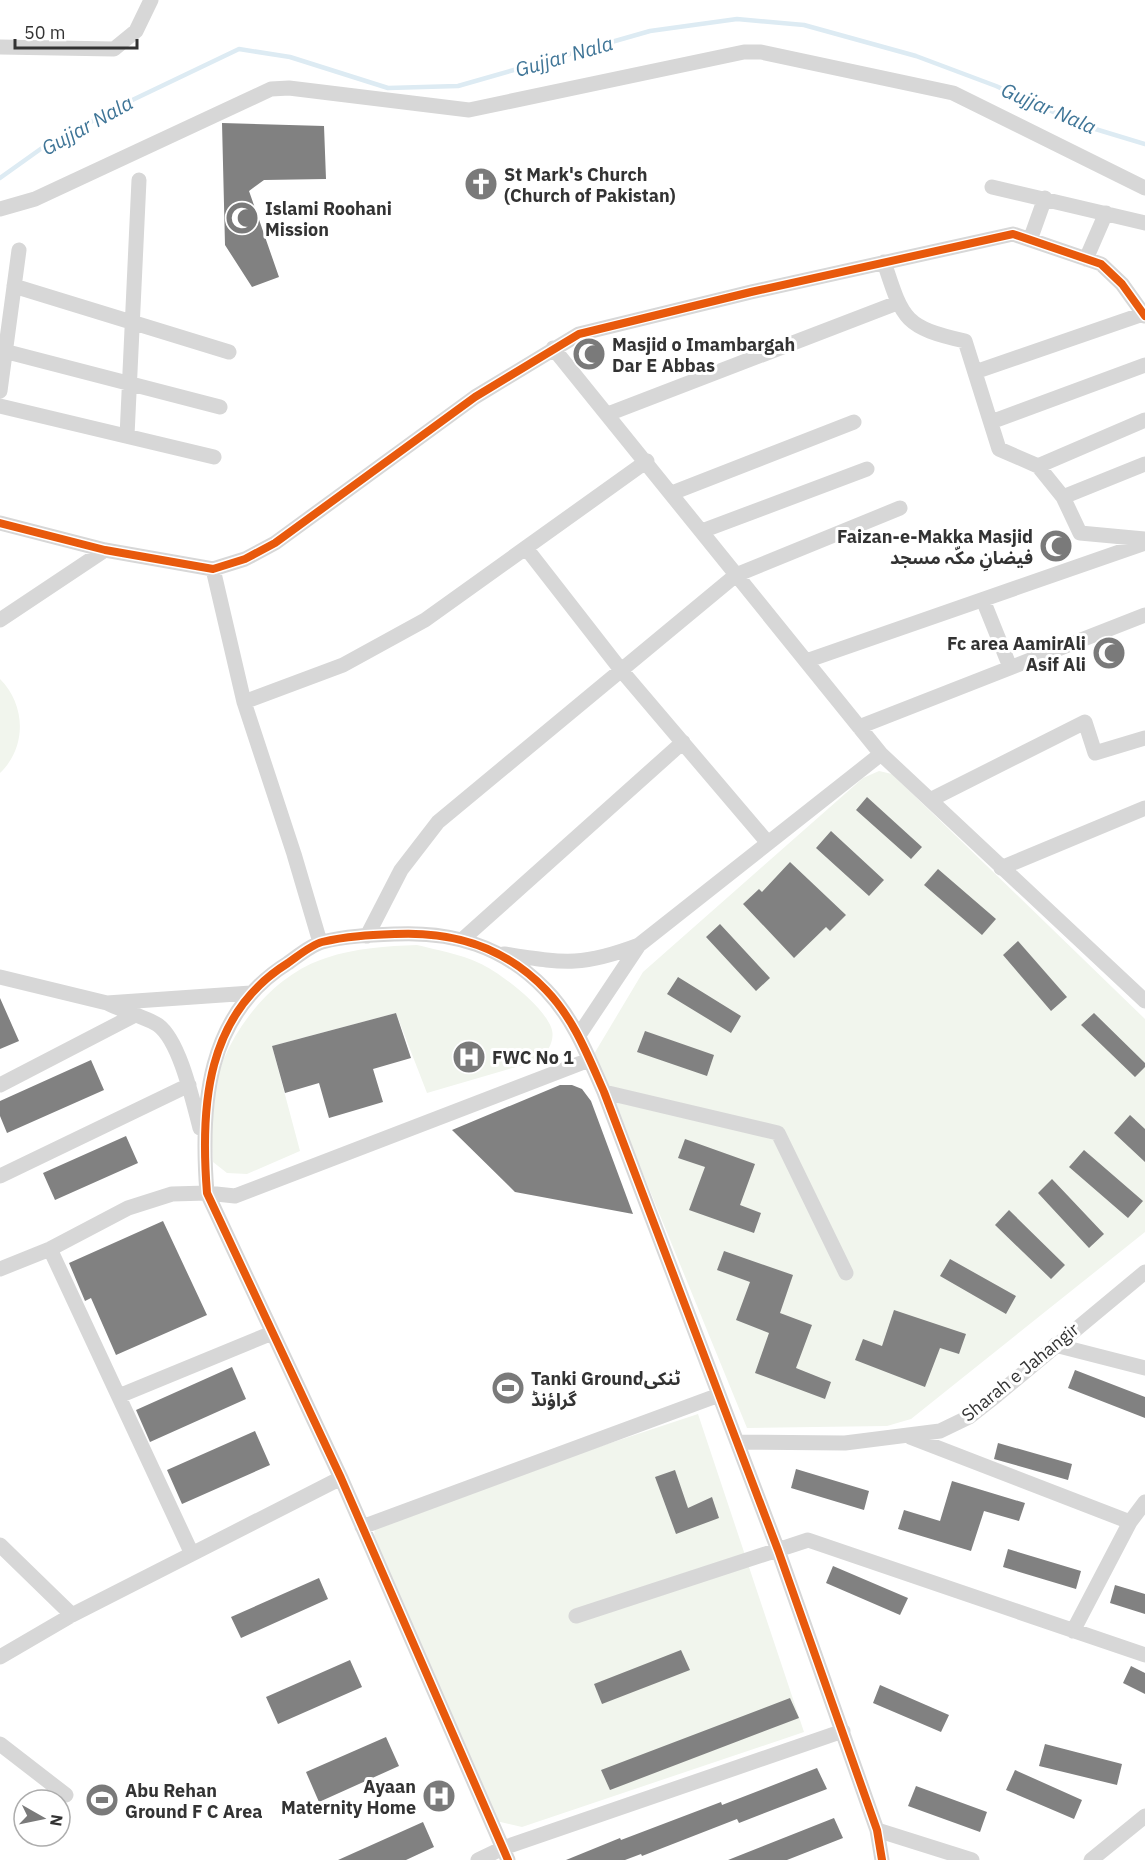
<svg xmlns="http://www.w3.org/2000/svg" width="1145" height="1860" font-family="'IBM Plex Sans','Noto Sans Arabic',sans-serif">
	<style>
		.green { fill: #f1f5ed }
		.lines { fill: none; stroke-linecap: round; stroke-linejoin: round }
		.stream { stroke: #ddebf3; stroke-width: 4.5 }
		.building { fill: #818181 }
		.minor { stroke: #d7d7d7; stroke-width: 15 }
		.cycleway-casing { stroke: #fff; stroke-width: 11 }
		.cycleway { stroke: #e8590c; stroke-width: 8 }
		.labels { text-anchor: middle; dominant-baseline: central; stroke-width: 6; stroke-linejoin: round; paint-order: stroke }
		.poi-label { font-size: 18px; font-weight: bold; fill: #333; stroke: #fff; text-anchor: start }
		.street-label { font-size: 18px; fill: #333; stroke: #fff }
		.water-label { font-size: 20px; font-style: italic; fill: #3f7597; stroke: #fff }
	</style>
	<rect width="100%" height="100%" fill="#fff"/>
	<!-- green -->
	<path class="green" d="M0 679C26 705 27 747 0 773Z
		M879 771 892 774 1145 1019V1232L911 1419 887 1426 747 1428 594 1054 643 972 863 778Z
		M417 945C437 950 460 954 479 963 501 973 542 1005 551 1027 556 1039 548 1052 540 1060L427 1093 396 1013 272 1046 300 1151 247 1174 227 1173 213 1162C212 1142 210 1121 212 1102 219 1043 268 976 326 958 355 948 387 946 417 945Z
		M698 1414 804 1732 522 1827 492 1820 374 1541 375 1521Z"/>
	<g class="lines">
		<!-- stream -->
		<path class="stream" d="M0 178 42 148 124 104 239 49 290 57 388 88 458 86 650 31 737 19 804 25 916 56 996 86 1082 125 1145 144"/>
	</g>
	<!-- building -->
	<path class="building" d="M222 123 324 126 326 179 264 180 249 191 279 277 252 287 225 245Z
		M867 797 922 847 911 859 856 810Z
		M831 831 884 880 869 896 816 848Z
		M790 862 846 915 830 931 826 927 794 958 743 904 759 889 762 892Z
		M938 869 996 919 982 935 924 885Z
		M720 924 770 978 756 991 706 937Z
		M1018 941 1067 997 1051 1011 1003 955Z
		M678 977 741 1016 731 1033 667 994Z
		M0 998 19 1041 0 1049Z
		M396 1013 411 1058 373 1069 383 1102 329 1118 319 1083 285 1093 272 1046Z
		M1094 1013 1145 1063V1067L1135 1077 1081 1025Z
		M645 1031 714 1055 707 1076 637 1052Z
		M91 1060 104 1090 7 1133 0 1116V1101Z
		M560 1085H572L582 1089 591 1101 633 1214 515 1192 452 1130Z
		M1130 1115 1145 1129V1162L1114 1133Z
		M126 1136 138 1163 55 1200 43 1173Z
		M685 1139 755 1164 740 1205 761 1213 754 1233 689 1210 705 1167 678 1158Z
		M1084 1150 1143 1201 1128 1218 1069 1167Z
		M1052 1179 1104 1234 1089 1248 1038 1193Z
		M1009 1210 1065 1265 1051 1279 995 1225Z
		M163 1221 207 1315 116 1355 91 1298 85 1301 69 1263Z
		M724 1251 793 1275 780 1313 812 1325 796 1368 831 1382 825 1399 755 1373 769 1333 736 1320 750 1282 717 1270Z
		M950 1259 1016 1296 1006 1314 940 1276Z
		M894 1310 966 1334 959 1354 940 1348 925 1387 855 1360 863 1339 882 1346Z
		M232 1367 246 1399 150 1442 136 1410Z
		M1075 1370 1145 1397V1418L1068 1388Z
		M255 1431 270 1465 182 1504 167 1470Z
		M998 1443 1072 1464 1068 1480 994 1459Z
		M796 1469 869 1491 864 1510 791 1488Z
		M675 1470 688 1508 712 1497 719 1518 676 1534 655 1477Z
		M952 1481 1025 1503 1019 1521 984 1511 971 1551 898 1529 904 1510 940 1521Z
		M1008 1549 1081 1571 1076 1589 1003 1567Z
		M833 1566 908 1598 900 1615 826 1583Z
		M319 1578 328 1599 241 1638 231 1617Z
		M1115 1585 1145 1594V1614L1110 1603Z
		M681 1650 690 1670 602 1704 594 1684Z
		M350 1660 362 1687 278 1724 266 1697Z
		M1131 1666 1145 1673V1694L1123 1683Z
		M880 1685 949 1715 941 1732 873 1703Z
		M790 1698 799 1718 610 1790 601 1770Z
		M386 1737 399 1766 319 1802 306 1772Z
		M1045 1744 1122 1764 1117 1785 1039 1766Z
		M817 1768 827 1789 739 1823 737 1819 642 1856 641 1854 625 1860H566L620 1838 621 1840 721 1802 722 1805Z
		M1015 1770 1082 1800 1074 1819 1006 1790Z
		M916 1786 987 1812 980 1832 908 1806Z
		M834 1818 843 1838 787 1860H728Z
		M423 1822 434 1847 406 1860H338Z"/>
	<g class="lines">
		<!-- minor -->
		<path class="minor" d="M0 47 114 49 136 31 151 0
			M992 187 1145 223
			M0 209 35 199 271 89 289 88 469 110 744 52H761L953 93 1145 188
			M1030 240 1045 198
			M1086 259 1106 213
			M884 262C903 320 904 327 965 341L999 449 1038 466 1145 420
			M14 286 229 352
			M553 348 881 754 1145 1001
			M0 350 220 407
			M975 372 1143 314
			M0 391 19 250
			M0 406 214 457
			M608 414 897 303
			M991 422 1145 365
			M127 436 139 180
			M1038 466 1063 497 1145 464
			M672 493 854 422
			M1063 497 1080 533 1145 539
			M0 523 105 550 213 569 245 559 275 543 475 397 579 334 751 292 1013 234 1101 264 1122 284 1145 316
			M702 531 867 469
			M526 548 621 670 768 843
			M213 569 244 702 294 854 320 942
			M983 600 1010 667
			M0 620 105 550
			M806 661 1145 543
			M244 702 343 665 425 620 647 461
			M859 727 1145 615
			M930 800 1085 722 1095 753 1145 738
			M1001 868 1145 808
			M367 936 401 870 438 822 736 575 900 508
			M464 938 683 742
			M504 954C564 963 581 967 639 945
			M0 977 107 1003 251 993
			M107 1003C118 1009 150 1019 158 1025 180 1041 193 1102 200 1128
			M579 1035 639 945 881 754
			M0 1085 133 1016
			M604 1092 778 1133 846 1273
			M0 1176 189 1085
			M50 1249 192 1554
			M0 1269 50 1249 128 1208 172 1194 207 1193 235 1196 589 1060
			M1055 1345 1145 1368
			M119 1396 272 1333
			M910 1437 1130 1522
			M737 1442 845 1443 940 1431 969 1417 997 1395 1145 1272
			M362 1527 719 1395
			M0 1545 72 1615
			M576 1616 808 1540 1145 1655
			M1073 1631 1130 1522 1145 1502
			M0 1657 72 1615 341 1478
			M0 1744 66 1795
			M877 1830 972 1860
			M478 1860 503 1848 843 1731
			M508 1860 341 1478 207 1193C200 1106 206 1014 288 963 298 956 311 945 322 942 346 936 371 935 395 934 453 931 504 946 546 990 574 1019 588 1056 604 1092L778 1550 877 1830 882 1860
			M1091 1860 1145 1816"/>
		<!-- cycleway casing -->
		<g class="cycleway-casing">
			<path id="cycleway" d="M0 523 105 550 213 569 245 559 275 543 475 397 579 334 751 292 1013 234 1101 264 1122 284 1145 316
				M508 1860 341 1478 207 1193C200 1106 206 1014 288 963 298 956 311 945 322 942 346 936 371 935 395 934 453 931 504 946 546 990 574 1019 588 1056 604 1092L778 1550 877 1830 882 1860"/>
		</g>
		<!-- cycleway -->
		<use href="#cycleway" class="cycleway"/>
	</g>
	<!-- icons -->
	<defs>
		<g id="church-disc" transform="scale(1.725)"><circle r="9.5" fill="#7a7a7a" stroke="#fff"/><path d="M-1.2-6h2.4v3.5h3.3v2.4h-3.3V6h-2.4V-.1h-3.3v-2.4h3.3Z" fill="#fff"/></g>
		<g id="mosque-disc" transform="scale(1.725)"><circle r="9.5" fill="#7a7a7a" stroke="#fff"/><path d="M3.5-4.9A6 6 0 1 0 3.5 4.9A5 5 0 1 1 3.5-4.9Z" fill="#fff"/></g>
		<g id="hospital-disc" transform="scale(1.725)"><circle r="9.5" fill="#7a7a7a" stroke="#fff"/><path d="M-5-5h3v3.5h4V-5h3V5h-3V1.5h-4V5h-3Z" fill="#fff"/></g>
		<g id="stadium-disc" transform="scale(1.725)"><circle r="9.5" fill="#7a7a7a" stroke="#fff"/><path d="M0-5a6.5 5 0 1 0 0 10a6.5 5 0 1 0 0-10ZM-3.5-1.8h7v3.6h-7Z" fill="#fff"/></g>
	</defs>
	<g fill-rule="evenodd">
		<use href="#church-disc" x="481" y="184"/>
		<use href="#mosque-disc" x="242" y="218"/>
		<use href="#mosque-disc" x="589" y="354"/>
		<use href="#mosque-disc" x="1056" y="546"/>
		<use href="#mosque-disc" x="1109" y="653"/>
		<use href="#hospital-disc" x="469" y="1057"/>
		<use href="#stadium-disc" x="508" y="1388"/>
		<use href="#hospital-disc" x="439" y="1796"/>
		<use href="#stadium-disc" x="102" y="1800"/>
	</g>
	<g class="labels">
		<!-- poi labels -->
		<g class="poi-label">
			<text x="504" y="174">St Mark's Church<tspan x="504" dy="21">(Church of Pakistan)</tspan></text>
			<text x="265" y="208">Islami Roohani<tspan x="265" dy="21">Mission</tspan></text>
			<text x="612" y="344">Masjid o Imambargah<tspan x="612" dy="21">Dar E Abbas</tspan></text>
			<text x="1033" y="536" text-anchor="end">Faizan-e-Makka Masjid<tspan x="1033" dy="21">فیضانِ مکّہ مسجد</tspan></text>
			<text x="1086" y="643" text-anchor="end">Fc area AamirAli<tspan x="1086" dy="21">Asif Ali</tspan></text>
			<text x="492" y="1057">FWC No 1</text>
			<text x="531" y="1378">Tanki Groundٹنکی<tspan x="531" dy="21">گراؤنڈ</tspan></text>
			<text x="416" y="1786" text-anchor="end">Ayaan<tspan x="416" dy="21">Maternity Home</tspan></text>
			<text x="125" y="1790">Abu Rehan<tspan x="125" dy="21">Ground F C Area</tspan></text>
		</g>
		<!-- street labels -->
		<g class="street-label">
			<text transform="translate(1020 1372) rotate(-39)">Sharah e Jahangir</text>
		</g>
		<!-- water labels -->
		<g class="water-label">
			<text transform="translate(564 56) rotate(-16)">Gujjar Nala</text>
			<text transform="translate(1049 108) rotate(23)">Gujjar Nala</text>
			<text transform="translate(87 125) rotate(-29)">Gujjar Nala</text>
		</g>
	</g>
	<!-- north arrow -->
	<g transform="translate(42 1818) rotate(99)"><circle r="28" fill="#ffffff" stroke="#adadad" stroke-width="1.5"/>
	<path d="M0-4.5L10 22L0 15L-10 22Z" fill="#7a7a7a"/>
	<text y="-9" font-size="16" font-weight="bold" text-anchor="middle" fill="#333333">N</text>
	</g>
	<!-- scale -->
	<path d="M15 39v9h122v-9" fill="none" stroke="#333333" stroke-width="3"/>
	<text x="24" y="39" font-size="18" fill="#333333" stroke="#ffffff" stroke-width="4.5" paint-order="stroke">50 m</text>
</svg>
